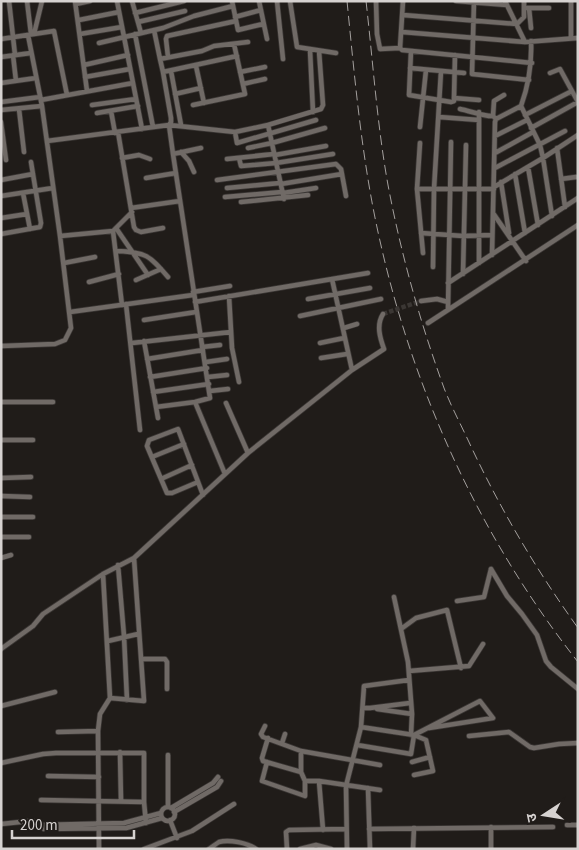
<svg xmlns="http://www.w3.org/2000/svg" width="579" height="850" font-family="'Source Sans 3','Noto Sans Devanagari',sans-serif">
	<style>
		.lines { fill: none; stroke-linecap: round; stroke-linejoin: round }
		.street-tunnel { stroke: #3b3734; stroke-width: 4.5; stroke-dasharray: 4.5 2; stroke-linecap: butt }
		.street-casing { stroke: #3b3735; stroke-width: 6 }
		.street { stroke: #706a66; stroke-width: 4.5 }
		.rail { stroke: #a4a09e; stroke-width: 1; stroke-dasharray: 10 5; stroke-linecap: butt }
	</style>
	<rect width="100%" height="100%" fill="#201c19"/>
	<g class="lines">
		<!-- street-tunnel -->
		<path class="street-tunnel" d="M383 314 421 301"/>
		<!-- street casing -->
		<g class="street-casing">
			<path id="street" d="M9 1 15 55
				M27 1 31 34
				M75 1 87 91
				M117 1 142 129
				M132 1 141 33
				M232 1 238 30 263 24
				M259 1 267 39
				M277 1 283 59
				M290 1 297 47 336 53
				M376 1 377 34 380 49 400 48
				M403 1 400 48 402 50 532 63
				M456 1 507 5
				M474 1 472 74 529 80
				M505 1 525 42
				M76 4 90 1
				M524 8H549
				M529 8 531 28
				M135 13 184 1
				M403 15 517 24 524 17V1
				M235 17 261 10
				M79 20 119 12
				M138 22 185 11
				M154 30 160 59 202 51 214 46 248 42
				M402 32 525 42 578 38
				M34 34 42 1
				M80 34 122 27
				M135 34 153 127
				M571 38V1
				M1 39 54 31 67 95
				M531 41C532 64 529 84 521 106L540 145 543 158 552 216
				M99 43 163 28 194 16 233 6
				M310 50 313 112
				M411 51 409 95 451 102 454 101V98L455 55
				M13 55 16 81
				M1 57 31 53
				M168 57 166 39 167 36 236 21
				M84 65 128 55
				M196 66 204 103
				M410 68 464 73
				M171 71 181 125
				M163 72 237 56
				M240 72 265 67
				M550 73 560 69 578 102
				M85 77 130 69
				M1 83 36 78
				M243 84 265 79
				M175 94 201 88
				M454 98 479 100
				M41 100 133 83
				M1 102 40 97
				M92 105 136 99
				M193 105 245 94 234 44
				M19 109 24 152
				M460 109C470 111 486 117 493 116L496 119 521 106
				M1 110 42 106
				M111 111 115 133
				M479 112V263
				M97 113 138 106
				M525 115 572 91
				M493 116 494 101 504 95
				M439 117 479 120
				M1 122 6 160
				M268 125 284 199
				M420 127 426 70
				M531 128 578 102
				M118 132 134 227 136 230 141 232 163 228
				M235 132 237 143 316 120
				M495 136 527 120
				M47 141 169 125 235 132 268 125 321 109 323 105 319 51
				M420 143 417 189 423 253
				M248 148 272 143 325 128
				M557 148 565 207
				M181 152 189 161 194 172
				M495 153 533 132
				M173 154 201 148
				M275 155 326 146
				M122 158 139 155 150 159
				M239 158 241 166 276 163 333 154
				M227 159 274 154
				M528 167 538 225
				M495 168 565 131
				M515 174 525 233
				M146 178 176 173
				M561 179 576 177
				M1 180 33 174
				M217 180 336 164 341 169 346 196
				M501 182 509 233
				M281 184 342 174
				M494 187 543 158 578 135
				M227 188 280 183
				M417 189H494
				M23 193 30 229
				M283 193 316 188
				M1 196 53 188
				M225 197 282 192
				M241 202 308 195
				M131 208 180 201
				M493 213 526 261
				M1 218 27 214
				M116 228 148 275
				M114 230 132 212
				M421 233 463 236 492 235
				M1 234 40 227 41 223 31 162
				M60 236 113 231 122 305
				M116 251C146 252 149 255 168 277
				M492 255 495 122 496 119
				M64 263 95 257
				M433 267 434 189 441 71
				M463 274 466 145
				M332 279 352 370
				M136 280 161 269
				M89 282 119 274
				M448 283 578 198
				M193 292 230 286
				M229 296 232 348 239 382
				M308 299 370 288
				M421 301 437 299 448 302
				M195 302 368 273
				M126 304 140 430
				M448 309 451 142
				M70 312 193 295
				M300 316 381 299
				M144 320 196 312
				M428 323 578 225
				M344 328 357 324
				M144 341 158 418
				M132 343 231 332
				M320 343 344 338
				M1 346 55 344 65 340 71 328 60 236 42 106 28 35
				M202 347 220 345
				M321 358 347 354
				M147 359 203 350
				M206 362 227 359
				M150 377 207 368
				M208 377 227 375
				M210 391 228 389
				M153 392 209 384
				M1 402H53
				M195 402 225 474
				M226 403 248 453
				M156 407 195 402 210 398 173 154 169 125 171 122V118L163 72 160 59
				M1 440H33
				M152 457 184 444
				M1 478 31 477
				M161 479 192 465
				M198 482 172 493H167L147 446 149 440 178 429 203 495
				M1 496 30 497
				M1 517H33
				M1 537H29
				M1 558 11 555
				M118 565 124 636 127 700
				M491 569 507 596 522 614 537 635 546 661 551 667 578 689
				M394 597 408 662 412 714 411 735
				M457 601 484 597 491 569
				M401 629 416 618 447 610 461 668
				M108 641 138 634
				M1 649 33 626 43 614 103 574 134 558 248 453 352 370 384 349C380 338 376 325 383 314
				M141 659H165L167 662V689
				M409 671 469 666 483 644
				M110 698 144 701 134 558
				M1 706 55 692
				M363 708H370L410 703
				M377 709 412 714
				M265 726 261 734 263 737 301 751 380 765
				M361 727 414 735 426 740 433 771 414 775
				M58 732 98 731
				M469 736 509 732 530 747 534 748 559 744 578 743
				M268 738 262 758 263 761 301 772
				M282 743 285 734
				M357 745 411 754 414 735 480 701 493 718 429 728
				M120 752 121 800
				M267 762 262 781 305 796V781L301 772V751
				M412 762 430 757
				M1 763 43 754 56 753H144V802L146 823
				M48 776 99 777
				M305 781H319L380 790
				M319 781 323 830
				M368 788 370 849
				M41 800 144 802
				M168 807V755
				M161 814a7 7 0 1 1 14 0a7 7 0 1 1-14 0Z
				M171 808 213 783 218 777
				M174 812 217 787 221 781
				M170 820 177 838
				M1 824 30 821H33L44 829 118 828H126L162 818
				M39 825 124 823 161 813
				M567 825H578
				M491 827V849
				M369 829 553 827
				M99 849 98 731 100 714 110 698 103 574
				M144 849 192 831 234 804
				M209 849C212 847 216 844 219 842 229 839 248 843 256 849
				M287 849 286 832 289 830 346 829
				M300 849 316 845 331 849
				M347 849 346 786 361 727 364 686 409 680
				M413 849 414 828"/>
		</g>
		<!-- street -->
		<use href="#street" class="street"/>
		<!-- rail -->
		<path class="rail" d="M347 1C355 81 362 162 380 241 414 393 481 539 578 662
			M366 1C373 62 377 124 388 185 401 254 420 322 444 388 451 406 460 423 468 440 499 507 535 568 578 628"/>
	</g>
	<!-- border -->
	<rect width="579" height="850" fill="none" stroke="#d6d2d0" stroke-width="5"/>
	<!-- north arrow -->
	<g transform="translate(544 815) rotate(258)" stroke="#201c19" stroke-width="4" paint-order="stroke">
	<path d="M0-4L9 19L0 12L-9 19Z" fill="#d6d2d0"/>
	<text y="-8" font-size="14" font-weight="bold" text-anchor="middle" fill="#d6d2d0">उ</text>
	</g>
	<!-- scale -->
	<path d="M12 830v8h122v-8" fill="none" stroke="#d6d2d0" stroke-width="2.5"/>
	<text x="20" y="830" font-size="15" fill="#d6d2d0" stroke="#201c19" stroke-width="4" paint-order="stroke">200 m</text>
</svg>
